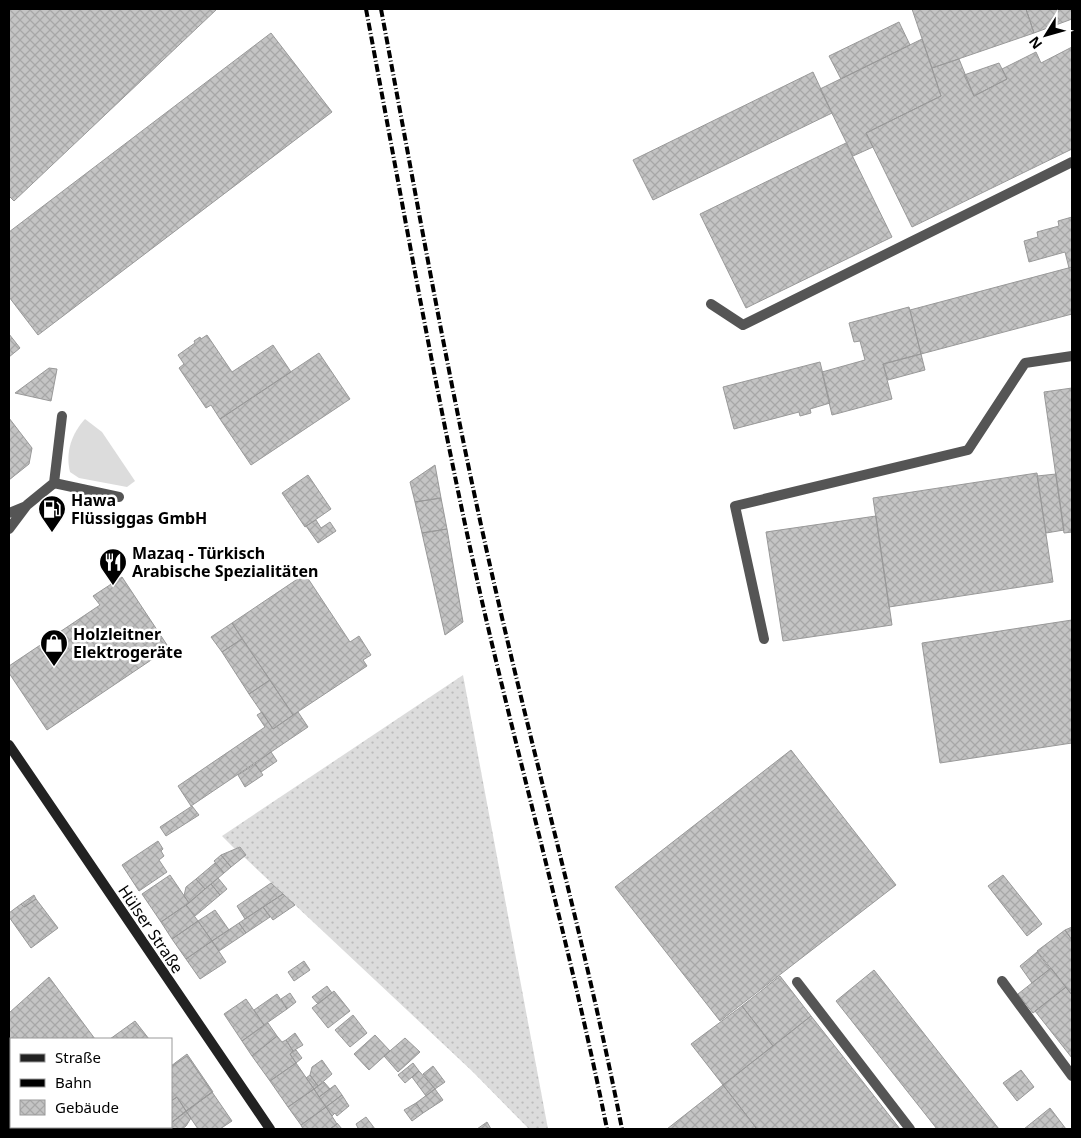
<svg xmlns="http://www.w3.org/2000/svg" width="1081" height="1138" font-family="'Noto Sans',sans-serif">
	<style>
		.grass { fill: #dcdcdc }
		.garden { fill: url(#garden-dots) }
		.building { fill: url(#building-cross-hatch); stroke: #999 }
		.lines { fill: none; stroke-linecap: round; stroke-linejoin: round }
		.lane { stroke: #555; stroke-width: 10 }
		.street { stroke: #555; stroke-width: 10 }
		.secondary { stroke: #222; stroke-width: 10 }
		.rail { stroke: #000; stroke-width: 4; stroke-dasharray: 8 2.5 1 2.5; stroke-linecap: butt }
		.labels { text-anchor: middle; dominant-baseline: central; stroke-width: 5; stroke-linejoin: round; paint-order: stroke }
		.poi-label { font-size: 16px; font-weight: bold; fill: #000; stroke: #fff; text-anchor: start }
		.street-label { font-size: 16px; fill: #000; stroke: #fff }
	</style>
	<defs>
		<pattern id="garden-dots" width="8" height="8" patternUnits="userSpaceOnUse" patternTransform="scale(1.25)"><rect width="8" height="8" fill="#dcdcdc"/><path d="M2 2h.1M6 6h.1" fill="none" stroke="#bbb" stroke-width="1.8" stroke-linecap="round"/></pattern>
		<pattern id="building-cross-hatch" width="8" height="8" patternUnits="userSpaceOnUse" patternTransform="scale(1.25)"><rect width="8" height="8" fill="#c4c4c4"/><path d="M0 0l8 8M0 8l8-8" fill="none" stroke="#a7a7a7"/></pattern>
	</defs>
	<rect width="100%" height="100%" fill="#fff"/>
	<!-- grass -->
	<path class="grass" d="M85 419 102 432 135 481 127 487 79 478 70 472C65 452 72 433 85 419Z"/>
	<!-- garden -->
	<path class="garden" d="M463 675 548 1129H529L473 1072 244 857 246 855 240 847 235 849 222 836Z"/>
	<!-- building -->
	<path class="building" d="M11 9H217L14 201 9 196V11Z
		M912 9H1026L1034 33 932 68Z
		M1026 9H1072V19L1034 33Z
		M899 22 910 45 841 79 829 56Z
		M271 33 332 112 38 335 9 297V232Z
		M922 39 941 96 866 133 873 147 853 156 820 89Z
		M1072 47V149L912 227 866 133 941 96 932 68 959 59 974 96 1007 79 1002 69 1036 52 1041 63Z
		M999 63 1007 79 974 96 964 75Z
		M813 72 832 113 653 200 633 160Z
		M846 143 892 237 746 308 700 214Z
		M1072 217V267L1069 268 1065 252 1029 262 1024 241 1038 237 1037 232 1059 226 1058 221Z
		M1072 267V314L921 354 910 310Z
		M909 307 921 354 883 364 892 399 832 415 822 372 865 360 860 341 854 342 849 323Z
		M9 334 20 348 9 357Z
		M207 335 232 372 273 345 291 372 220 419 211 405 206 408 179 368 184 364 178 355 195 343 194 341 200 337 201 339Z
		M319 353 350 399 251 465 220 419Z
		M921 354 925 370 888 380 883 364Z
		M820 362 830 403 810 409 811 413 800 416 799 412 734 429 723 387Z
		M49 368 57 369 51 401 15 393Z
		M1072 388V532L1064 533 1044 392Z
		M9 418 32 448 29 464 9 480Z
		M435 465 441 498 415 502 410 482Z
		M1037 473 1053 582 889 607 873 498Z
		M1056 474 1064 530 1046 533 1037 476Z
		M308 475 331 509 305 527 282 493Z
		M441 498 447 529 422 533 415 502Z
		M876 516 892 625 783 641 766 532Z
		M316 520 321 528 330 522 336 531 318 543 306 526Z
		M447 529 463 622 445 635 422 533Z
		M305 574 350 642 359 636 371 655 363 660 367 666 293 715 232 623Z
		M122 577 169 648 47 730 9 673V666L100 605 93 596Z
		M1072 620V743L940 763 922 643Z
		M232 623 242 639 222 652 211 637Z
		M242 639 270 680 249 694 222 652Z
		M270 680 293 715 273 729 249 694Z
		M262 712 273 729 298 712 308 727 191 806 178 786 265 727 257 715Z
		M791 750 896 885 720 1021 615 887Z
		M271 752 277 761 261 772 255 764Z
		M255 764 263 775 245 787 238 775Z
		M192 806 199 815 166 836 160 827Z
		M158 841 163 849 161 851 164 856 159 860 167 872 139 891 122 865Z
		M240 847 246 855 231 867 221 855Z
		M221 855 231 867 224 873 214 861Z
		M215 863 224 873 205 889 196 879Z
		M170 875 189 903 161 922 142 894Z
		M1003 875 1042 924 1027 936 988 886Z
		M218 878 227 889 220 895 211 884Z
		M196 879 205 889 189 903 184 896 186 887Z
		M271 883 283 894 245 919 237 906Z
		M211 884 220 895 195 916 186 905Z
		M283 894 295 905 273 920 263 907Z
		M34 895 36 899 24 907 21 904Z
		M36 899 58 928 31 948 9 917V913L21 904 24 907Z
		M186 905 198 921 172 939 161 922Z
		M263 907 270 917 246 933 239 923Z
		M215 910 229 930 212 941 198 921Z
		M198 921 212 941 186 959 172 939Z
		M239 923 246 933 219 951 212 941Z
		M1072 927V940L1065 930Z
		M1065 930 1072 940V995L1037 951Z
		M212 941 226 962 200 979 186 959Z
		M1037 952 1050 969 1032 983 1020 966Z
		M304 961 310 970 294 981 288 972Z
		M1051 968 1066 987 1033 1013 1018 994Z
		M874 970 999 1129H937L836 1001Z
		M780 976 811 1016 773 1046 742 1006Z
		M49 977 95 1039H11V1127H61L58 1129H9V1013Z
		M327 986 332 993 318 1004 312 997Z
		M1066 987 1072 995V1058L1035 1011Z
		M334 991 350 1011 328 1028 312 1008Z
		M290 993 296 1002 287 1009 281 999Z
		M277 994 287 1009 264 1025 254 1010Z
		M246 999 264 1025 242 1041 224 1014Z
		M742 1006 773 1046 723 1085 691 1044Z
		M353 1015 367 1033 350 1047 335 1030Z
		M811 1016 900 1129H757L723 1085Z
		M135 1021 149 1039H110Z
		M268 1023 277 1036 252 1056 242 1041Z
		M295 1033 303 1045 293 1051 286 1040Z
		M375 1035 390 1051 369 1070 354 1054Z
		M277 1036 282 1042 286 1040 293 1051 290 1054 296 1063 270 1081 252 1056Z
		M405 1038 420 1052 398 1072 384 1056Z
		M296 1050 302 1058 296 1063 290 1054Z
		M187 1054 213 1092 186 1111 177 1097 171 1101V1066Z
		M187 1056 212 1092 171 1123V1067Z
		M322 1060 332 1074 318 1086 310 1075 312 1067Z
		M296 1063 314 1089 288 1107 270 1081Z
		M413 1063 419 1071 405 1083 398 1075Z
		M433 1066 445 1082 435 1089 423 1074Z
		M1021 1070 1034 1087 1017 1101 1003 1083Z
		M419 1071 435 1089 426 1096 412 1077Z
		M310 1075 318 1086 314 1089 306 1078Z
		M324 1082 330 1089 319 1097 314 1089Z
		M335 1085 342 1095 326 1107 319 1097Z
		M723 1085 757 1129H667Z
		M314 1089 326 1107 301 1125 288 1107Z
		M435 1089 443 1100 423 1113 416 1103Z
		M212 1092 232 1121 220 1129H198L186 1111Z
		M342 1095 349 1106 337 1116 335 1113 332 1116 326 1107Z
		M177 1097 186 1111 171 1123V1101Z
		M416 1103 423 1113 412 1121 404 1110Z
		M326 1107 337 1124 330 1129H303L301 1125Z
		M1050 1108 1066 1129H1024Z
		M186 1111 191 1118 186 1126 182 1129H172L170 1127 171 1123Z
		M366 1117 375 1129H356L358 1128 356 1124Z
		M487 1122 491 1129H477Z
		M337 1123 342 1129H330L337 1124Z
		M102 1127H116L118 1129H100Z
		M141 1127H167L165 1129H138Z"/>
	<g class="lines">
		<!-- lane -->
		<path class="lane" d="M711 304 743 325 1072 162
			M764 639 735 506 968 450 1025 363 1072 356
			M1002 981 1072 1076
			M797 982 910 1129"/>
		<!-- street -->
		<path class="street" d="M54 483 119 497
			M9 513 26 506
			M9 529 27 505 54 483 62 416"/>
		<!-- secondary -->
		<path class="secondary" d="M9 745 270 1129"/>
		<!-- rail -->
		<path class="rail" d="M366 9C403 205 437 402 481 597 522 775 571 950 607 1129
			M381 9C418 205 452 402 497 596 538 774 587 950 622 1129"/>
	</g>
	<!-- icons -->
	<defs>
		<g id="fuel-pin" transform="scale(1.4375)"><path d="M0 17L-7.5 6A9.5 9.5 0 1 1 7.5 6Z" fill="#000" stroke="#fff"/><path d="M-5.5-6h7V0h2V4h1.3V-2.5L3-4.5l.8-.8L6-3V5H2.5V1h-1V6h-7ZM-4.2-4.7v3.2H.2V-4.7Z" fill="#fff"/></g>
		<g id="restaurant-pin" transform="scale(1.4375)"><path d="M0 17L-7.5 6A9.5 9.5 0 1 1 7.5 6Z" fill="#000" stroke="#fff"/><path d="M-5-6h1v4h1v-4h1v4h1v-4h1v5L-1.5 .5V6h-2V.5L-5-1ZM5-6V6H3V1.5H1.5Q1.5-4 5-6Z" fill="#fff"/></g>
		<g id="shop-pin" transform="scale(1.4375)"><path d="M0 17L-7.5 6A9.5 9.5 0 1 1 7.5 6Z" fill="#000" stroke="#fff"/><path d="M-5-2.5h2.3a2.7 3.5 0 0 1 5.4 0H5L5.5 6h-11ZM-1.5-2.5h3a1.5 2.3 0 0 0-3 0Z" fill="#fff"/></g>
	</defs>
	<g fill-rule="evenodd">
		<use href="#fuel-pin" x="52" y="509"/>
		<use href="#restaurant-pin" x="113" y="562"/>
		<use href="#shop-pin" x="54" y="643"/>
	</g>
	<g class="labels">
		<!-- poi labels -->
		<g class="poi-label">
			<text x="71" y="500">Hawa<tspan x="71" dy="18">Flüssiggas GmbH</tspan></text>
			<text x="132" y="553">Mazaq - Türkisch<tspan x="132" dy="18">Arabische Spezialitäten</tspan></text>
			<text x="73" y="634">Holzleitner<tspan x="73" dy="18">Elektrogeräte</tspan></text>
		</g>
		<!-- street labels -->
		<g class="street-label">
			<text transform="translate(151 929) rotate(56)">Hülser Straße</text>
		</g>
	</g>
	<!-- border -->
	<rect width="1081" height="1138" fill="none" stroke="#000000" stroke-width="20"/>
	<!-- legend -->
	<rect x="10" y="1038" width="162" height="90" fill="#ffffff" stroke="#999999"/>
	<rect x="20" y="1054" width="25" height="8" fill="#222222" stroke="#999999"/>
	<text x="55" y="1063" font-size="15" fill="#000000">Straße</text>
	<rect x="20" y="1079" width="25" height="8" fill="#000000" stroke="#999999"/>
	<text x="55" y="1088" font-size="15" fill="#000000">Bahn</text>
	<rect x="20" y="1100" width="25" height="15" fill="url(#building-cross-hatch)" stroke="#999999"/>
	<text x="55" y="1113" font-size="15" fill="#000000">Gebäude</text>
	<!-- north arrow -->
	<g transform="translate(1046 35) rotate(233)" stroke="#ffffff" stroke-width="4" paint-order="stroke">
	<path d="M0-4L9 19L0 12L-9 19Z" fill="#000000"/>
	<text y="-8" font-size="14" font-weight="bold" text-anchor="middle" fill="#000000">N</text>
	</g>
</svg>
